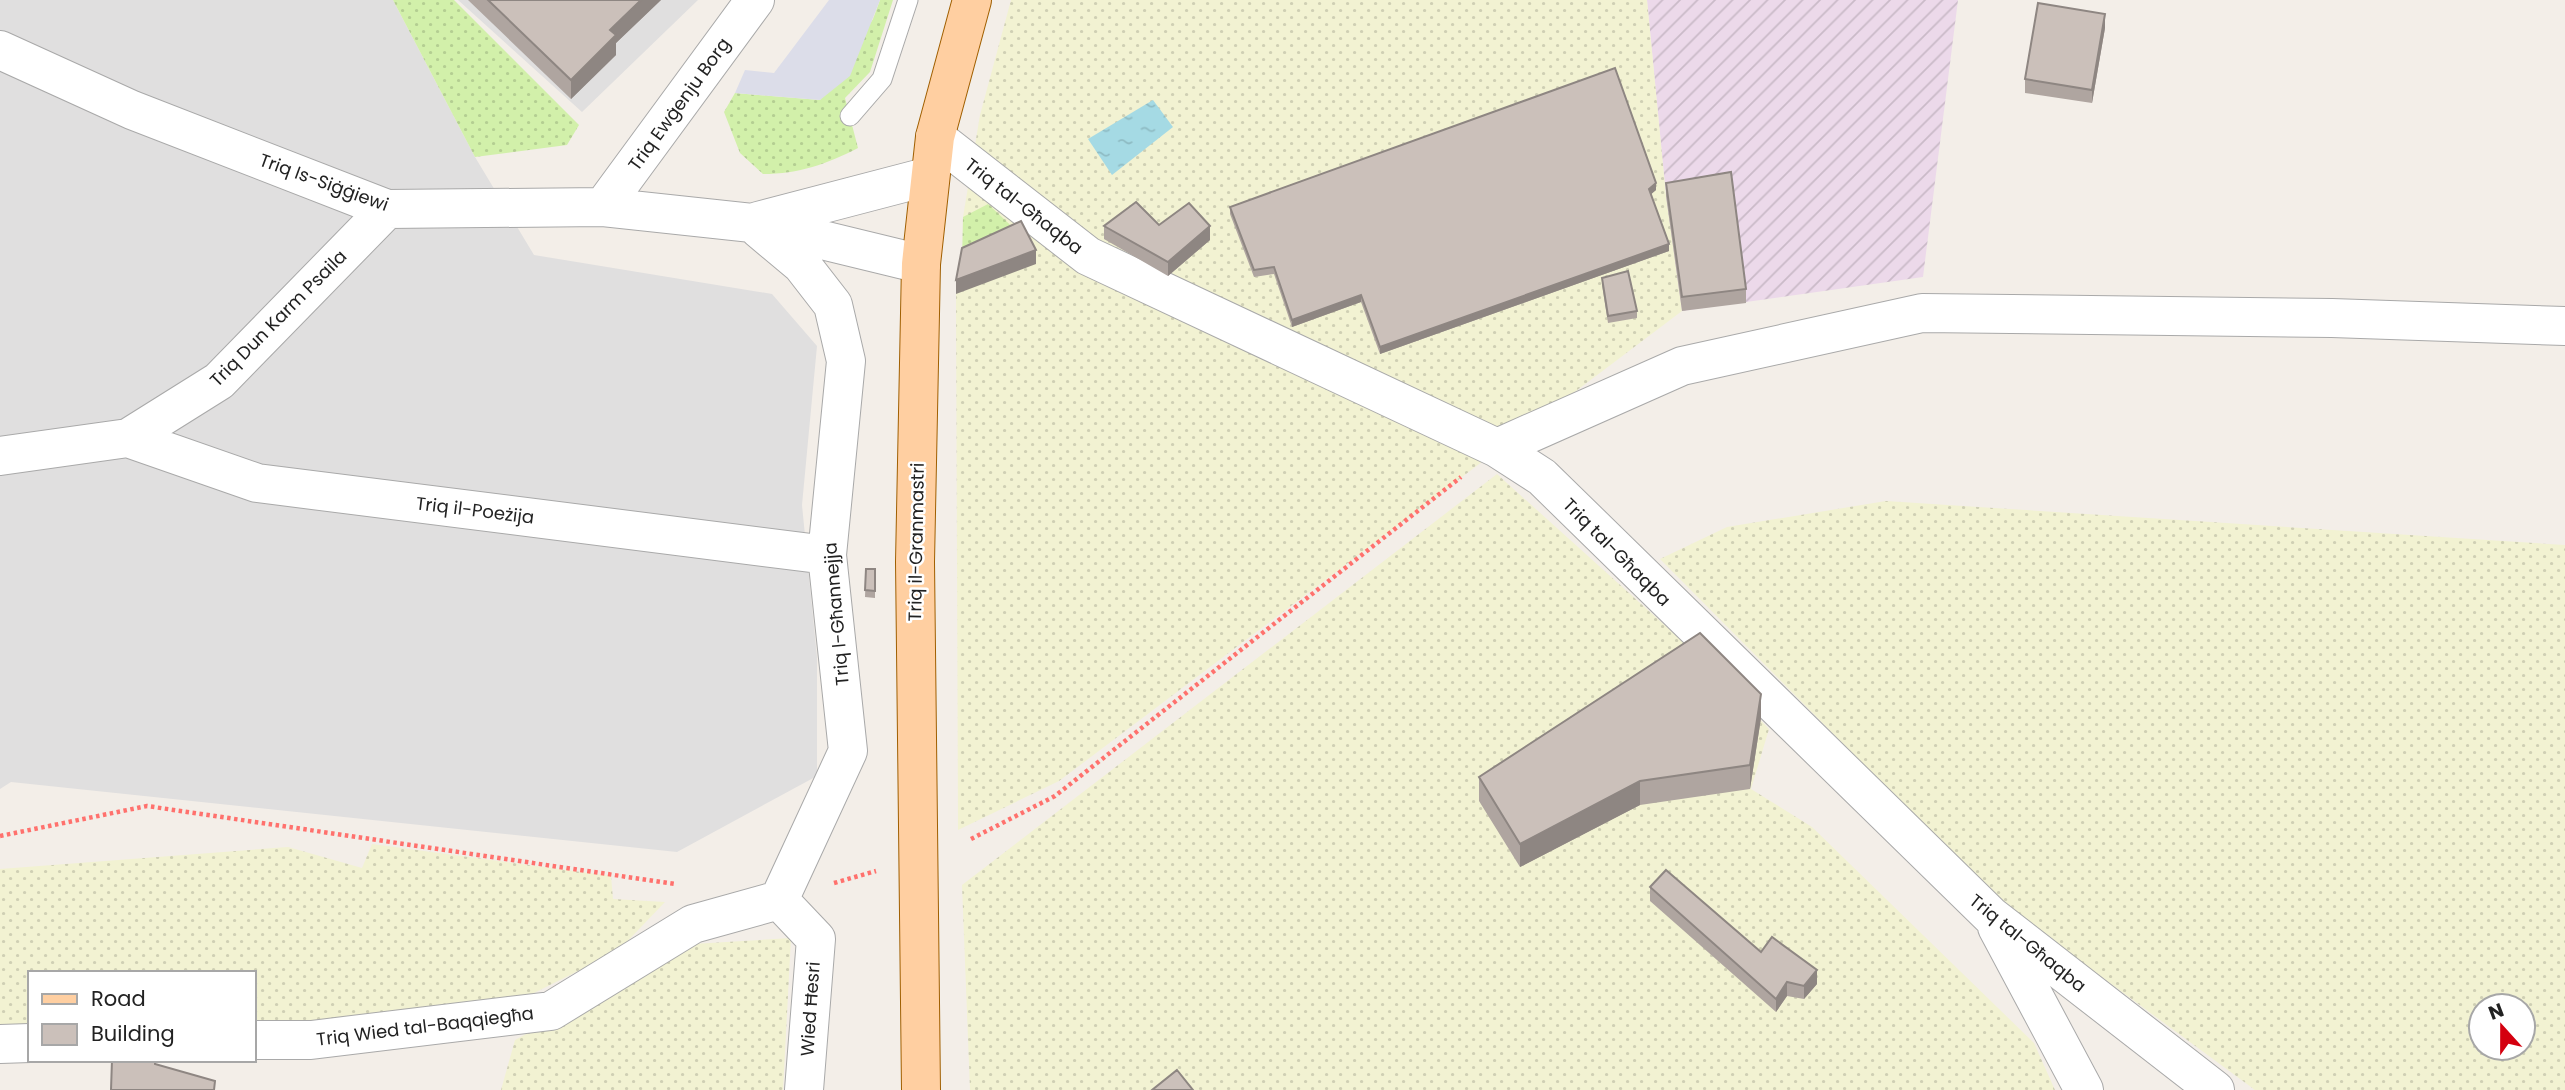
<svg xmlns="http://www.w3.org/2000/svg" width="2565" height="1090" font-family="Poppins,sans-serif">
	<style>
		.residential { fill: #e0dfdf }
		.industrial { fill: url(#industrial-furrows) }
		.farmland { fill: url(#farmland-dots); fill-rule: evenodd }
		.grass { fill: url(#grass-dots) }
		.plaza { fill: #dcdde9 }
		.water { fill: url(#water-ripples) }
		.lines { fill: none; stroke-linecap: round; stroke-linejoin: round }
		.lane-casing { stroke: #a9a9a9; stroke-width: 21 }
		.street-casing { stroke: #a9a9a9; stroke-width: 40 }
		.primary-casing { stroke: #a05f00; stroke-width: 40 }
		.path { stroke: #ff716d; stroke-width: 4.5; stroke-dasharray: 3.5 3.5; stroke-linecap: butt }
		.lane { stroke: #fff; stroke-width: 19 }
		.street { stroke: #fff; stroke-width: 38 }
		.primary { stroke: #ffcfa1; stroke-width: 38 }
		.wall { fill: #afa5a0 }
		.shaded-wall { fill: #8e8682 }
		.building { fill: #cbc0ba; stroke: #8e8682; stroke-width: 2 }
		.labels { text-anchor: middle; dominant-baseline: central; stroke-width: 5; stroke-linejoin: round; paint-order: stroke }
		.street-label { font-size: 18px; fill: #222; stroke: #fff }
	</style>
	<defs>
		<pattern id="industrial-furrows" width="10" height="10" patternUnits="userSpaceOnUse" patternTransform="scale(1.75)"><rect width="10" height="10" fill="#ecd9ea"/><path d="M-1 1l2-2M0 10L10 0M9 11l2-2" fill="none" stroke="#cabac8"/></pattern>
		<pattern id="farmland-dots" width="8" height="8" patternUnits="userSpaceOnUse" patternTransform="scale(1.75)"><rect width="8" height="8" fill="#f2f2d2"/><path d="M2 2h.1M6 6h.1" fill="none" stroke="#cfcfb4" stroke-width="1.8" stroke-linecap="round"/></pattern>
		<pattern id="grass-dots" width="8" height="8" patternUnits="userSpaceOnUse" patternTransform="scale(1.75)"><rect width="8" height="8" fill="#d2f0aa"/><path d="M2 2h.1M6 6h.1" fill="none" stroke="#b4ce92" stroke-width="1.8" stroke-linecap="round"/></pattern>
		<pattern id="water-ripples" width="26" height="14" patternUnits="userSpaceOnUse" patternTransform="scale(1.75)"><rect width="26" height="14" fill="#a5dae4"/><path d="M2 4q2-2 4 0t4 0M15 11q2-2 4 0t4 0" fill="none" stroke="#8ebbc3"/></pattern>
	</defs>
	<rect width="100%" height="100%" fill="#f3eee8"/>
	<!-- residential -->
	<path class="residential" d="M0 0H393L475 157 534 255 772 294 817 346 802 505 817 657V776L677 852 11 782 0 789Z
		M458 0H698L582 112Z"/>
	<!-- industrial -->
	<path class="industrial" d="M1647 0H1958L1923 277 1682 311 1666 196Z"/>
	<!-- farmland -->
	<path class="farmland" d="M1011 0H1647L1666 196 1682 311 1059 781 958 830 956 294 962 261 996 232 963 217 980 115Z
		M1497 474 1700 657 1769 729 1751 789 1812 827 2034 1043 2055 1090H970L962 885Z
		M1886 501 2565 545V1090H2255L2000 902 1660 559 1727 527ZM2481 1006H2523V1048H2481Z
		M372 844 611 876 613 899 665 902 618 951 516 1002 254 1027V973H30V1027H0V869L288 847 362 868Z
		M791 938 783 1090H501L515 1040 693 944Z"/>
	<!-- grass -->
	<path class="grass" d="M393 0H454L579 125 567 145 475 157Z
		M880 0H893L870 72 845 98 858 148C827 164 799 174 763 174L740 153 724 112 735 93 820 100 873 19Z
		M988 204 1021 235 962 261 963 217Z"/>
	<!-- plaza -->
	<path class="plaza" d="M829 0H880L850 76 820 100 735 93 745 70 774 73Z"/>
	<!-- water -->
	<path class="water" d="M1153 100 1173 127 1112 175 1088 139Z"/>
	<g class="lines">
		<!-- lane casing -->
		<g class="lane-casing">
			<path id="lane" d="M850 116 882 79 908 0"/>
		</g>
		<!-- street casing -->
		<g class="street-casing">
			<path id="street" d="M0 50 132 110 387 209 603 207 752 223 921 264
				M935 137 1088 256 1497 448 1542 477 1991 916 2215 1090
				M603 207 755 0
				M758 221 930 176
				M759 229 802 265 833 305 846 361 827 555 848 751 779 900
				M128 438 257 483 827 555
				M1497 448 1682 366 1922 313 2332 318 2565 326
				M0 456 128 438 219 381 387 209
				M779 900 816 939 804 1090
				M1997 927 2084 1090
				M254 1040H311L551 1011 693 924 779 900
				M0 1044 30 1043"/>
		</g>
		<!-- primary casing -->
		<g class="primary-casing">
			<path id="primary" d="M921 1090 915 562 921 264 935 137 972 0"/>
		</g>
		<!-- path -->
		<path class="path" d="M0 836 147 806 675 884
			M971 839 1055 796 1461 477
			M834 883 876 871"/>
		<!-- lane -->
		<use href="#lane" class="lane"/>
		<!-- street -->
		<use href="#street" class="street"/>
		<!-- primary -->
		<use href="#primary" class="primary"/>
	</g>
	<!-- wall -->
	<path class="wall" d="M468 0H661L616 43V55L571 99Z
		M2105 28 2092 103 2025 93V79Z
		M1666 183 1746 289V303L1682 311 1666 196Z
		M1656 190 1651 194 1669 251 1380 354 1361 302 1292 327 1274 274 1254 277 1230 214V207Z
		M1159 225 1210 240 1168 276 1104 239V226Z
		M1602 278 1637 311V318L1608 323 1602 285Z
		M866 569H875V598L865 597Z
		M1761 718 1750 789 1640 805 1520 867 1479 801V777Z
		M1650 887 1761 952 1817 984 1804 999 1787 996 1776 1012 1650 901Z"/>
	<!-- shaded-wall -->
	<path class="shaded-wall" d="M641 0H661L616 43V55L571 99V80L610 30Z
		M2105 14V28L2092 103V90Z
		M1656 183V190L1649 196V189Z
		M1210 226V240L1168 276V262Z
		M1669 244V251L1380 354V347Z
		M1036 250V264L956 294V280Z
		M1361 295V302L1292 327V320Z
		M1761 694V718L1750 789V765Z
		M1640 781V805L1520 867V844Z
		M1817 970V984L1804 999V986Z
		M1787 982V996L1776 1012V999Z"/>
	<!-- building -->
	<path class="building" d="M488 0H641L610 30 616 35 571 80Z
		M2038 3 2105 14 2092 90 2025 79Z
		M1615 68 1656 183 1649 189 1669 244 1380 347 1361 295 1292 320 1274 267 1254 270 1230 207Z
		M1731 172 1746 289 1682 297 1666 183Z
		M1136 202 1159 225 1189 203 1210 226 1168 262 1104 226Z
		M1021 221 1036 250 956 280 962 248Z
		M1628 271 1637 311 1608 316 1602 278Z
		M866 569H875V591L865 590Z
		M1700 633 1761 694 1750 765 1640 781 1520 844 1479 777Z
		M1666 870 1761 952 1772 937 1817 970 1804 986 1787 982 1776 999 1650 887Z
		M112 1060H155V1064L215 1081 214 1090H111Z
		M1177 1070 1193 1090H1152Z"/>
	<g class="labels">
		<!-- street labels -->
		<g class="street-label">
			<text transform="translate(679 104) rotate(-54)">Triq Ewġenju Borg</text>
			<text transform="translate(324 182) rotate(20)">Triq Is-Siġġiewi</text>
			<text transform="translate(1024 206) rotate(38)">Triq tal-Għaqba</text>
			<text transform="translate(278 318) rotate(-45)">Triq Dun Karm Psaila</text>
			<text transform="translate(475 510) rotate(7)">Triq il-Poeżija</text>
			<text transform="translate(916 542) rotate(-89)">Triq il-Granmastri</text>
			<text transform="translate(1617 552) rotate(45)">Triq tal-Għaqba</text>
			<text transform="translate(836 614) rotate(-95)">Triq l-Għannejja</text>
			<text transform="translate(2028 943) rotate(39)">Triq tal-Għaqba</text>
			<text transform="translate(810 1009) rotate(-86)">Wied Ħesri</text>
			<text transform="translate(425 1026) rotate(-7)">Triq Wied tal-Baqqiegħa</text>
		</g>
	</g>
	<!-- legend -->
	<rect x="28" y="971" width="228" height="91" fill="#ffffff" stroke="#a7a7a7" stroke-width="2"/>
	<rect x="42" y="994" width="35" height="10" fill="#ffcfa1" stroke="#a7a7a7" stroke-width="2"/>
	<text x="91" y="1006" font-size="21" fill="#222222">Road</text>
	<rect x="42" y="1024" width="35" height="21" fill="#cbc0ba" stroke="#a7a7a7" stroke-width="2"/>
	<text x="91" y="1041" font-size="21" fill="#222222">Building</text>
	<!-- north arrow -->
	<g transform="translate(2502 1027) rotate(339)"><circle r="33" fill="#ffffff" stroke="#a7a7a7" stroke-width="2"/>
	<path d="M0-5L12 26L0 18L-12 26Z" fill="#d4000f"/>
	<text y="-10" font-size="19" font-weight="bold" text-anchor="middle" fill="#222222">N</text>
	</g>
</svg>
